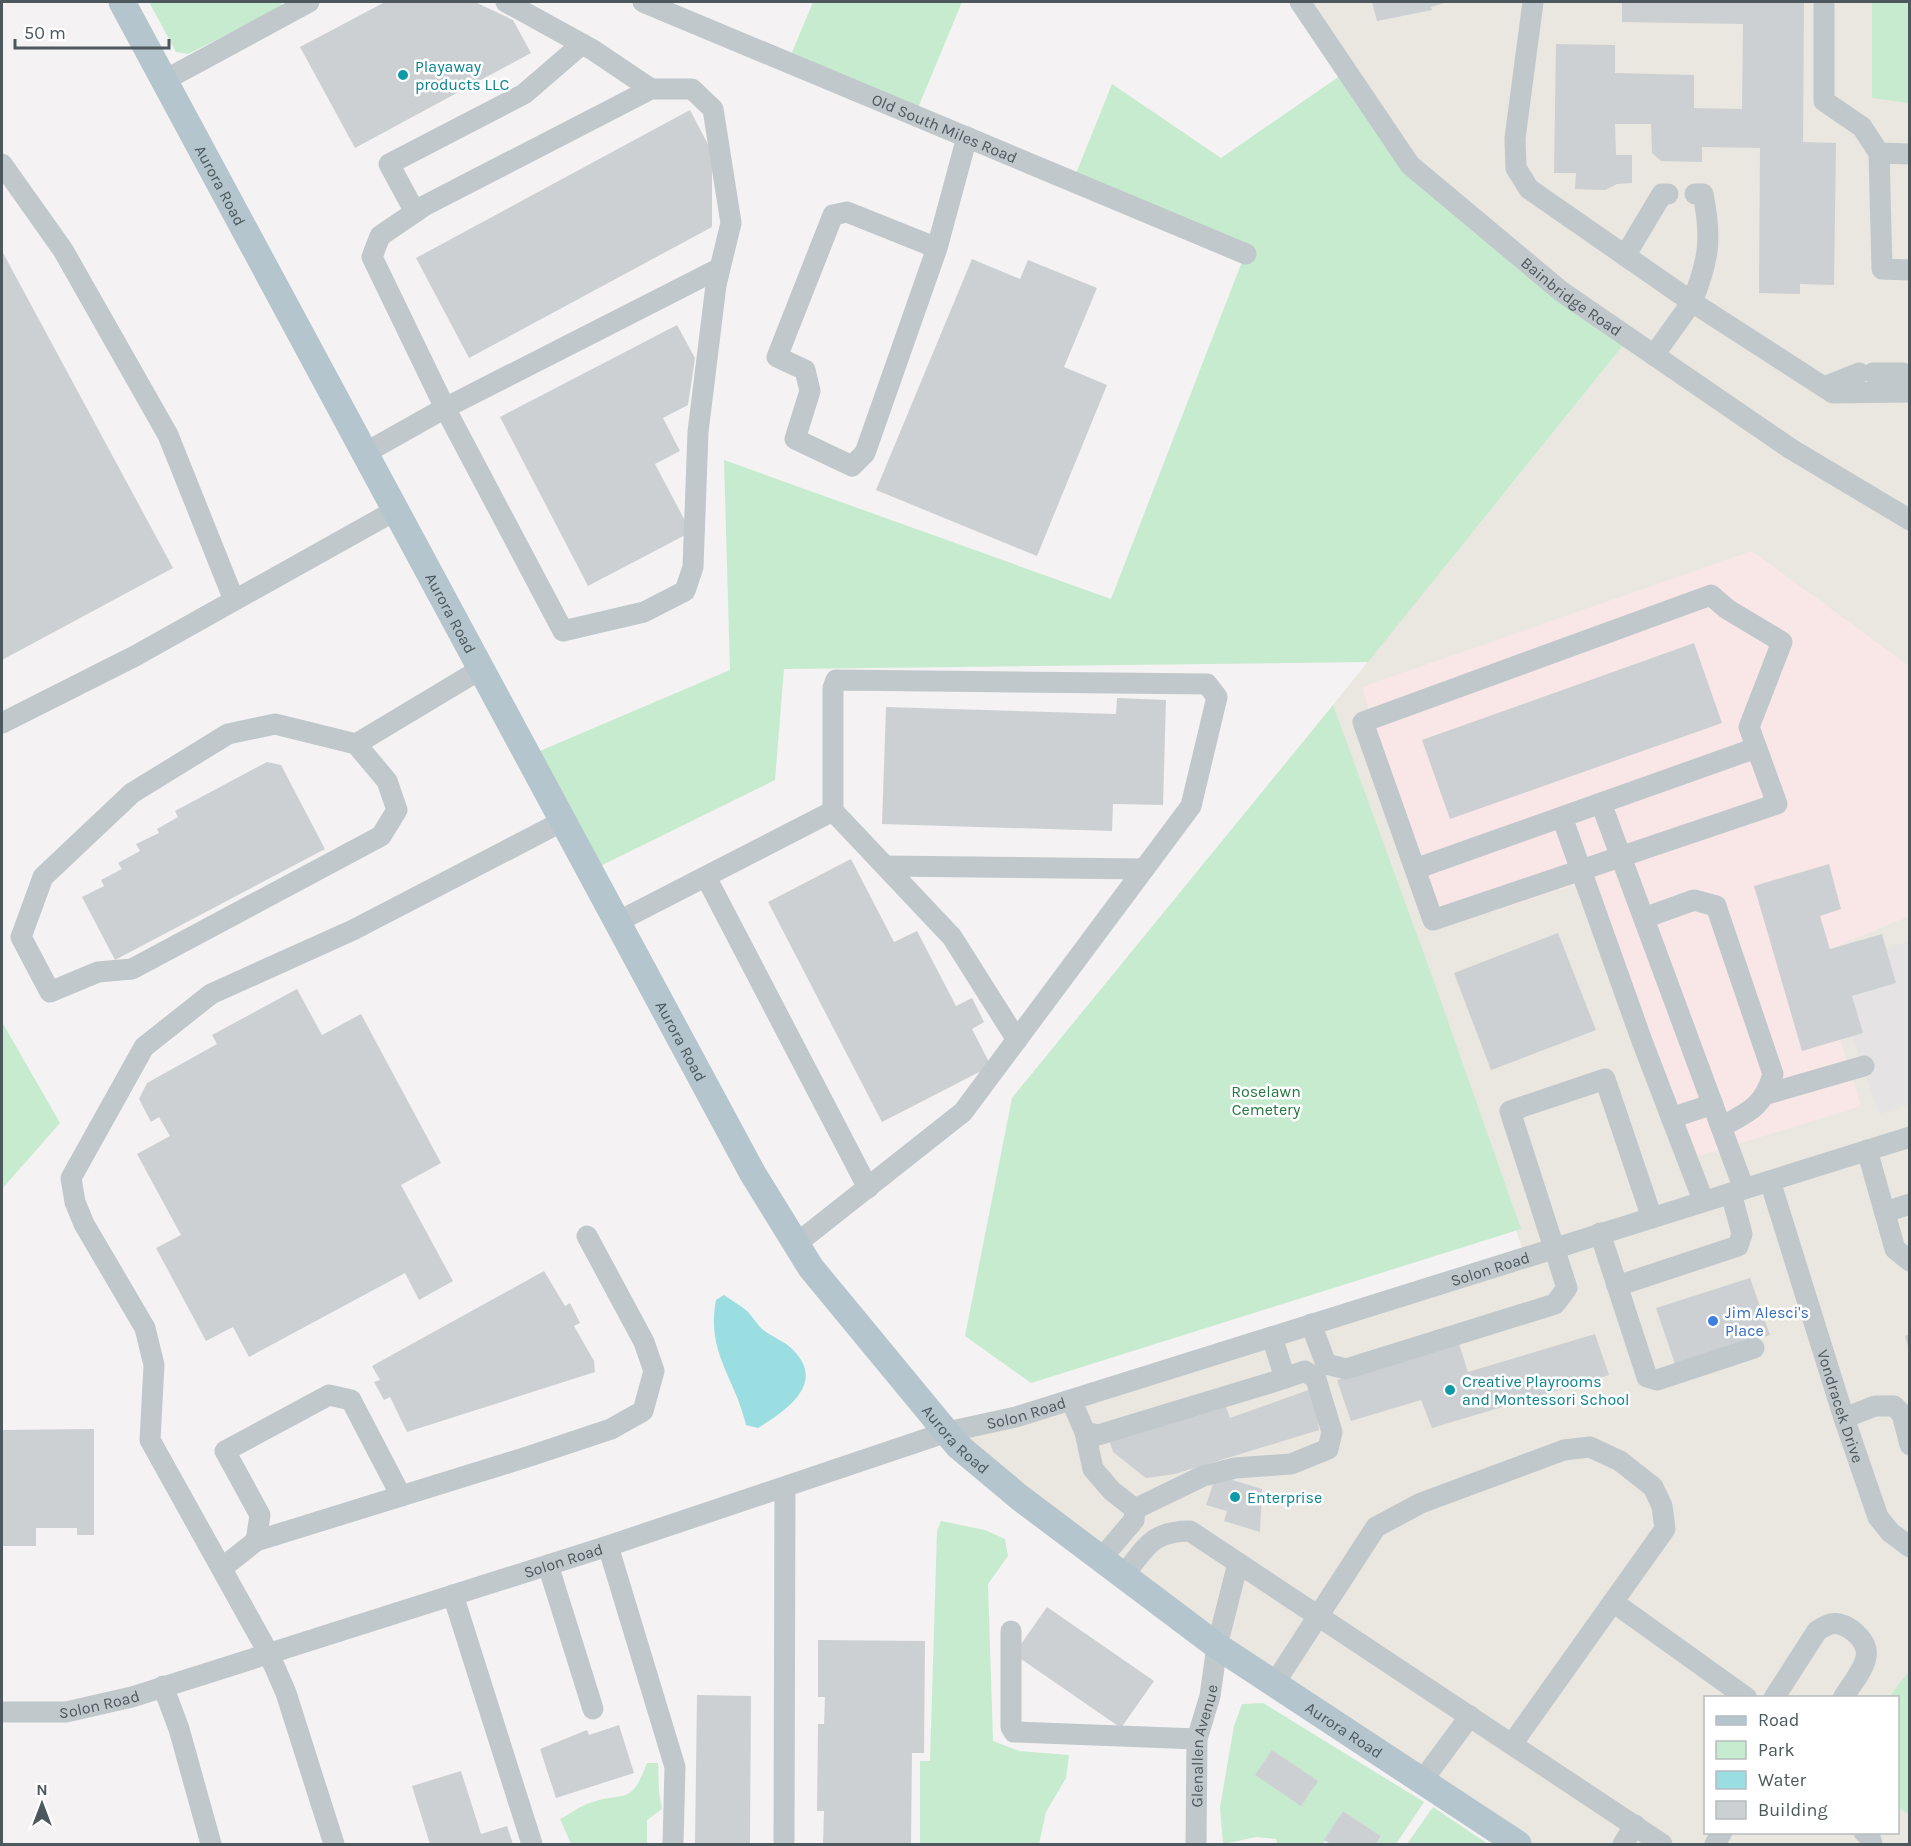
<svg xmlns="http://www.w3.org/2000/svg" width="1911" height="1846" font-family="Karla,sans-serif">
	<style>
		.commercial { fill: #eae6e0; fill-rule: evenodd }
		.education { fill: #e5e3e4 }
		.medical { fill: #f9e7e8 }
		.green { fill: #c7ebcf }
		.water { fill: #9adee2 }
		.building { fill: #cdd0d2 }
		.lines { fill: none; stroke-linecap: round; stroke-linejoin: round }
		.minor { stroke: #c0c8cc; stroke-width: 21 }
		.major { stroke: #b5c5cd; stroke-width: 27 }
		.culture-dot { fill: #0f9aa8; stroke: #fff; stroke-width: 2 }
		.shop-dot { fill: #3f7fe0; stroke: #fff; stroke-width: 2 }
		.labels { text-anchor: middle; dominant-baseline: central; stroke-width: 5; stroke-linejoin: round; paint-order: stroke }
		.culture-label { font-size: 16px; fill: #0d838f; stroke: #fff; text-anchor: start }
		.street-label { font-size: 16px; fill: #4c585d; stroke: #fff }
		.park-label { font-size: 16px; fill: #247740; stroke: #fff }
		.shop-label { font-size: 16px; fill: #366cbe; stroke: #fff; text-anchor: start }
	</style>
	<rect width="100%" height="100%" fill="#f4f2f2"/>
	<!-- commercial -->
	<path class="commercial" d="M1300 2H1909V1844H1518L1217 1646 947 1432 1525 1256 1333 705 1629 338 1410 165ZM1706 1698H1898V1832H1706Z"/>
	<!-- education -->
	<path class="education" d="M1909 941V1104L1879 1114 1829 968Z"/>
	<!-- medical -->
	<path class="medical" d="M1752 551 1909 666V916L1814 956 1861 1106 1680 1162 1578 884 1441 928 1433 920 1362 687Z"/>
	<!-- green -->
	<path class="green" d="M149 2H281L282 7 188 54 176 52Z
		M813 2H962L915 115 788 62Z
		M1872 2H1909V103L1872 98Z
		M1347 71 1410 165 1629 338 1368 662 784 669 775 780 590 871 528 756 730 670 724 460 1111 599 1245 254 1073 181 1112 84 1221 158Z
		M1333 705 1432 976 1521 1229 1031 1383 965 1336 1012 1098Z
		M2 1022 60 1123 2 1189Z
		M941 1521 985 1530 1005 1539 1008 1556 988 1584 993 1741 1019 1751 1069 1755 1066 1778 1046 1812 1039 1844H920V1761H930L937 1531Z
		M1909 1671V1815L1898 1807V1698L1889 1697Z
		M1263 1703 1424 1802 1396 1844H1376L1381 1836 1343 1811 1323 1844H1277L1276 1839 1256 1837 1223 1844 1220 1807 1234 1726 1242 1704Z
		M647 1763H658L659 1792 662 1809 647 1820V1844H571L560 1819C570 1814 580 1806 590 1803 625 1790 630 1808 647 1763Z
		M1433 1807 1488 1844H1407Z"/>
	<!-- water -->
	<path class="water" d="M724 1295C731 1300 740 1305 747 1311 754 1318 758 1327 766 1332 773 1337 783 1341 790 1347 829 1382 787 1410 758 1428L746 1425C735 1377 706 1353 716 1300Z"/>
	<!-- building -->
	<path class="building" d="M385 2H475L513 20 531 53 355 148 300 47Z
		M1372 2H1448L1431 7 1432 10 1377 21Z
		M1622 2H1804L1803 142 1836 143 1834 285 1800 284V294L1759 293 1760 148 1702 147V162L1661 161 1652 153 1651 124H1615L1616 155H1632V183L1617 184 1605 190 1575 189 1576 173H1554L1556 44 1615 45V73L1694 75V108L1742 109 1743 24 1622 22Z
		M690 110 712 152V227L469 358 416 258Z
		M2 251 173 568 2 660Z
		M972 259 1020 279 1028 260 1097 288 1064 367 1107 385 1037 556 876 490Z
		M677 325 695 358 688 405 663 418 680 451 655 464 691 532 588 586 500 417Z
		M1694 643 1722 723 1450 819 1422 740Z
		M1117 698 1166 700 1163 805 1113 804 1112 831 882 824 886 707 1116 714Z
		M267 762 281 765 325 849 115 960 82 897 104 886 101 880 122 869 118 863 140 851 136 844 159 833 157 829 178 817 175 811Z
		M851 859 894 942 917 931 956 1006 972 998 984 1022 972 1029 991 1066 882 1122 768 902Z
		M1829 864 1841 909 1820 916 1830 949 1882 934 1896 983 1852 996 1863 1033 1802 1051 1754 886Z
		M1558 933 1596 1030 1491 1070 1454 973Z
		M297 989 322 1035 361 1014 441 1163 401 1185 453 1281 419 1300 405 1273 249 1357 233 1327 206 1341 156 1248 181 1235 137 1154 170 1136 159 1117 151 1122 139 1099 147 1083 217 1044 212 1035Z
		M544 1271 565 1306 570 1303 580 1323 574 1326 594 1361 595 1372 407 1432 390 1397 384 1400 374 1382 380 1380 372 1366Z
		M1750 1278 1770 1335 1675 1364 1656 1308Z
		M1595 1334 1609 1375 1432 1428 1421 1400 1351 1421 1337 1380 1459 1344 1468 1372Z
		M1910 1334V1350H1909L1905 1336Z
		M1314 1388 1319 1430 1175 1474 1146 1478 1113 1452 1109 1440 1225 1404 1230 1418Z
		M94 1429V1535H77V1528H36V1546H2V1430Z
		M1216 1475 1262 1489 1260 1532 1224 1521 1227 1511 1206 1505Z
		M1047 1607 1154 1681 1121 1728 1014 1654Z
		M818 1640 925 1641 924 1753H912L911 1844H823L824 1811H817L818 1724H824L825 1697H818Z
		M697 1695 751 1696 750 1844H695Z
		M619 1725 634 1773 556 1798 540 1749 587 1730 589 1735Z
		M1272 1750 1318 1781 1301 1806 1255 1775Z
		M461 1771 481 1834 507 1826 513 1844H430L412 1786Z
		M1343 1811 1381 1836 1376 1844H1331L1324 1840Z"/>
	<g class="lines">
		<!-- minor -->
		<g class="minor">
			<path d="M506 2 593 50 651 89"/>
			<path id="s1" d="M643 2 1246 254"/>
			<path id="s2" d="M1300 2 1410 165 1562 292 1791 449 1910 520"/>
			<path d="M1533 2 1515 138 1516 168 1529 189 1692 302C1709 260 1712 239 1703 194H1695"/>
			<path d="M1824 2V101L1862 127 1879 153 1882 269 1910 270"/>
			<path d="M165 80 309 2"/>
			<path d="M651 89H692L713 109 731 223 716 285 698 432 693 567 685 591 644 612 563 631 445 408 372 257 380 236 424 206Z"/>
			<path d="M1879 153 1910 154"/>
			<path d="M2 164 63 250 168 435 234 600"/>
			<path d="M415 212 389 164 524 94 582 44"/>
			<path d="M937 248 847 212 833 215 777 357 805 370 810 391 795 439 852 466 865 453 937 248 967 137"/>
			<path d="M1625 256 1662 194H1668"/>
			<path d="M1654 355 1692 302 1833 393 1910 392"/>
			<path d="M1873 373H1903L1910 377"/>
			<path d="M1824 387 1859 373"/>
			<path d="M365 453 445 408 718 269"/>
			<path d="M1711 595 1727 609 1782 642 1749 727 1777 804 1433 920 1363 722Z"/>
			<path d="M2 723 135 656 396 510"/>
			<path d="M356 744 387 781 397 810 381 836 132 969 98 972 50 992 21 937 43 877 132 793 228 734 275 724 356 744 481 669"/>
			<path d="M1601 803 1744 1189"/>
			<path d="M833 811 952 937 1017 1040"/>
			<path d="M1562 817 1642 1041 1703 1200"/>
			<path d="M886 866 1144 869"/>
			<path d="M1415 869 1756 748"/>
			<path d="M706 877 868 1188"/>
			<path d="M1644 918 1694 900 1716 906 1773 1074C1764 1106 1749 1112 1721 1127"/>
			<path d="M617 922 833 811V688L836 680 1207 684 1217 697 1191 806 963 1112 796 1244"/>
			<path d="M1767 1094 1864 1066"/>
			<path d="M1671 1118 1713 1104"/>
			<path d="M1867 1150 1895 1249 1910 1261"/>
			<path id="s3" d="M1770 1181 1844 1418 1878 1517 1890 1532 1910 1547"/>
			<path d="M1885 1212 1910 1204"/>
			<path d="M1600 1233 1647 1377 1657 1380 1754 1348"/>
			<path d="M1617 1286 1738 1246 1742 1234 1731 1193"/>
			<path d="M1311 1324 1326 1364 1346 1369 1555 1304 1567 1288 1510 1111 1605 1079 1652 1218"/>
			<path d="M1071 1400 1085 1432 1098 1435 1273 1382 1285 1378 1272 1337"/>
			<path d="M1844 1418 1875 1406H1894L1902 1414 1910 1445"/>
			<path d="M1085 1432 1093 1469 1112 1491 1135 1509 1134 1520 1101 1559"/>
			<path d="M1135 1509 1203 1476 1235 1468 1291 1464 1328 1449 1332 1432 1316 1379 1305 1371 1285 1378"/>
			<path d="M256 1541 260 1515 225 1451 329 1395 351 1400 401 1496"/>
			<path d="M608 1546 675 1767 673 1844"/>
			<path d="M548 1565 593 1709"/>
			<path d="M222 1568 256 1541 527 1457 611 1429 643 1411 654 1371 644 1342 587 1236"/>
			<path d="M1123 1576C1146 1548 1151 1531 1190 1531L1662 1844"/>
			<path d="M453 1595 532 1844"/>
			<path d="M1613 1602 1747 1698"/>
			<path d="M1011 1631V1727L1014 1732 1197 1739"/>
			<path d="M1274 1684 1376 1527 1421 1503 1564 1450 1590 1447 1620 1461 1653 1487 1662 1506 1665 1529 1512 1744"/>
			<path d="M163 1686 179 1729 211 1844"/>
			<path d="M1774 1698 1817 1631C1823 1627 1831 1622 1839 1624 1852 1627 1869 1642 1866 1657 1864 1670 1850 1686 1843 1698"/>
			<path id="s4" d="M2 1712H66L132 1697 608 1546 947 1432 1016 1417 1910 1137"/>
			<path d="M1422 1781 1470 1716"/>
			<path d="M1864 1832 1870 1837 1872 1844"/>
			<path d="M334 1844 286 1693 269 1654 150 1440 154 1365 145 1328 84 1224 75 1202 71 1178 144 1047 211 994 353 930 563 821"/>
			<path d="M784 1844 785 1487"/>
			<path id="s5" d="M1196 1844 1197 1739 1210 1696 1217 1646 1238 1563"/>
			<path d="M1623 1844 1635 1825"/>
			<path d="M1715 1844 1722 1832"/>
		</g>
		<!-- major -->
		<path class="major" id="s6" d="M122 2 753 1174 811 1268 958 1446 1019 1497 1217 1646 1518 1844"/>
	</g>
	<!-- markers -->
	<g class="culture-dot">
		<circle cx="403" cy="75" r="6"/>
		<circle cx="1450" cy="1390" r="6"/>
		<circle cx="1235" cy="1497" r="6"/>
	</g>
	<circle class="shop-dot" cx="1713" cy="1321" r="6"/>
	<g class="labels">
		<!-- culture labels -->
		<g class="culture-label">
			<text x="415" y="66">Playaway<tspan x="415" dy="18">products LLC</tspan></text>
			<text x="1462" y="1381">Creative Playrooms<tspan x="1462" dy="18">and Montessori School</tspan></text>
			<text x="1247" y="1497">Enterprise</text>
		</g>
		<!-- street labels -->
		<g class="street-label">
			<text stroke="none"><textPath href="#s1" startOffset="327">Old South Miles Road</textPath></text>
			<text stroke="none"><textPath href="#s6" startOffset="208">Aurora Road</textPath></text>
			<text stroke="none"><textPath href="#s2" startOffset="405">Bainbridge Road</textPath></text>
			<text stroke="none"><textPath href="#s6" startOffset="694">Aurora Road</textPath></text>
			<text stroke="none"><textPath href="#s6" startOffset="1180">Aurora Road</textPath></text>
			<text stroke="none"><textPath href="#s4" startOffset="1556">Solon Road</textPath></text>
			<text stroke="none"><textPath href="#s3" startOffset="236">Vondracek Drive</textPath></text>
			<text stroke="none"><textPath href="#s4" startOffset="1070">Solon Road</textPath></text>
			<text stroke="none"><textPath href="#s6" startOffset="1666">Aurora Road</textPath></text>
			<text stroke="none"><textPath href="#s4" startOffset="584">Solon Road</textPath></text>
			<text stroke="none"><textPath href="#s4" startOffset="98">Solon Road</textPath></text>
			<text stroke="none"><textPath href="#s6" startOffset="2152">Aurora Road</textPath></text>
			<text stroke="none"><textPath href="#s5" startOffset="99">Glenallen Avenue</textPath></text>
		</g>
		<!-- park labels -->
		<g class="park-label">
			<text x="1266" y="1091">Roselawn<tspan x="1266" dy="18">Cemetery</tspan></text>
		</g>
		<!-- shop labels -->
		<g class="shop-label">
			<text x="1725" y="1312">Jim Alesci's<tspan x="1725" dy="18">Place</tspan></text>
		</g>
	</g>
	<!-- border -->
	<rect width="1911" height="1846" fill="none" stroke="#4c585d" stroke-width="6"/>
	<!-- legend -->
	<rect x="1704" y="1696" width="195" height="138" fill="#ffffff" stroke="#b7bcbe" stroke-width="1.5"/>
	<rect x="1716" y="1716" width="30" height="9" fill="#b5c5cd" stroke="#b7bcbe" stroke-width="1.5"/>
	<text x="1758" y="1726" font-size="18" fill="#4c585d">Road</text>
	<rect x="1716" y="1741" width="30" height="18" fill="#c7ebcf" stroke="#b7bcbe" stroke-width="1.5"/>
	<text x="1758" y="1756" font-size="18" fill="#4c585d">Park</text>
	<rect x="1716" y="1771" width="30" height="18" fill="#9adee2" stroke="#b7bcbe" stroke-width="1.5"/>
	<text x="1758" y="1786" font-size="18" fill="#4c585d">Water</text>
	<rect x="1716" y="1801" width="30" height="18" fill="#cdd0d2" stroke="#b7bcbe" stroke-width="1.5"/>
	<text x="1758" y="1816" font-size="18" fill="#4c585d">Building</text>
	<!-- north arrow -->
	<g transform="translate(42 1804)" stroke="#ffffff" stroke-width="4.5" paint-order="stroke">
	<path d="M0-4.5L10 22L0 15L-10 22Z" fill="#4c585d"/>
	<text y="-9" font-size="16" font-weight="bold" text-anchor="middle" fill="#4c585d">N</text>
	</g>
	<!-- scale -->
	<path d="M15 39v9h154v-9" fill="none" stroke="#4c585d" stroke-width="3"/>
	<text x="24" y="39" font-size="18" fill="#4c585d" stroke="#ffffff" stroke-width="4.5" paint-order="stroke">50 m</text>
</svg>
